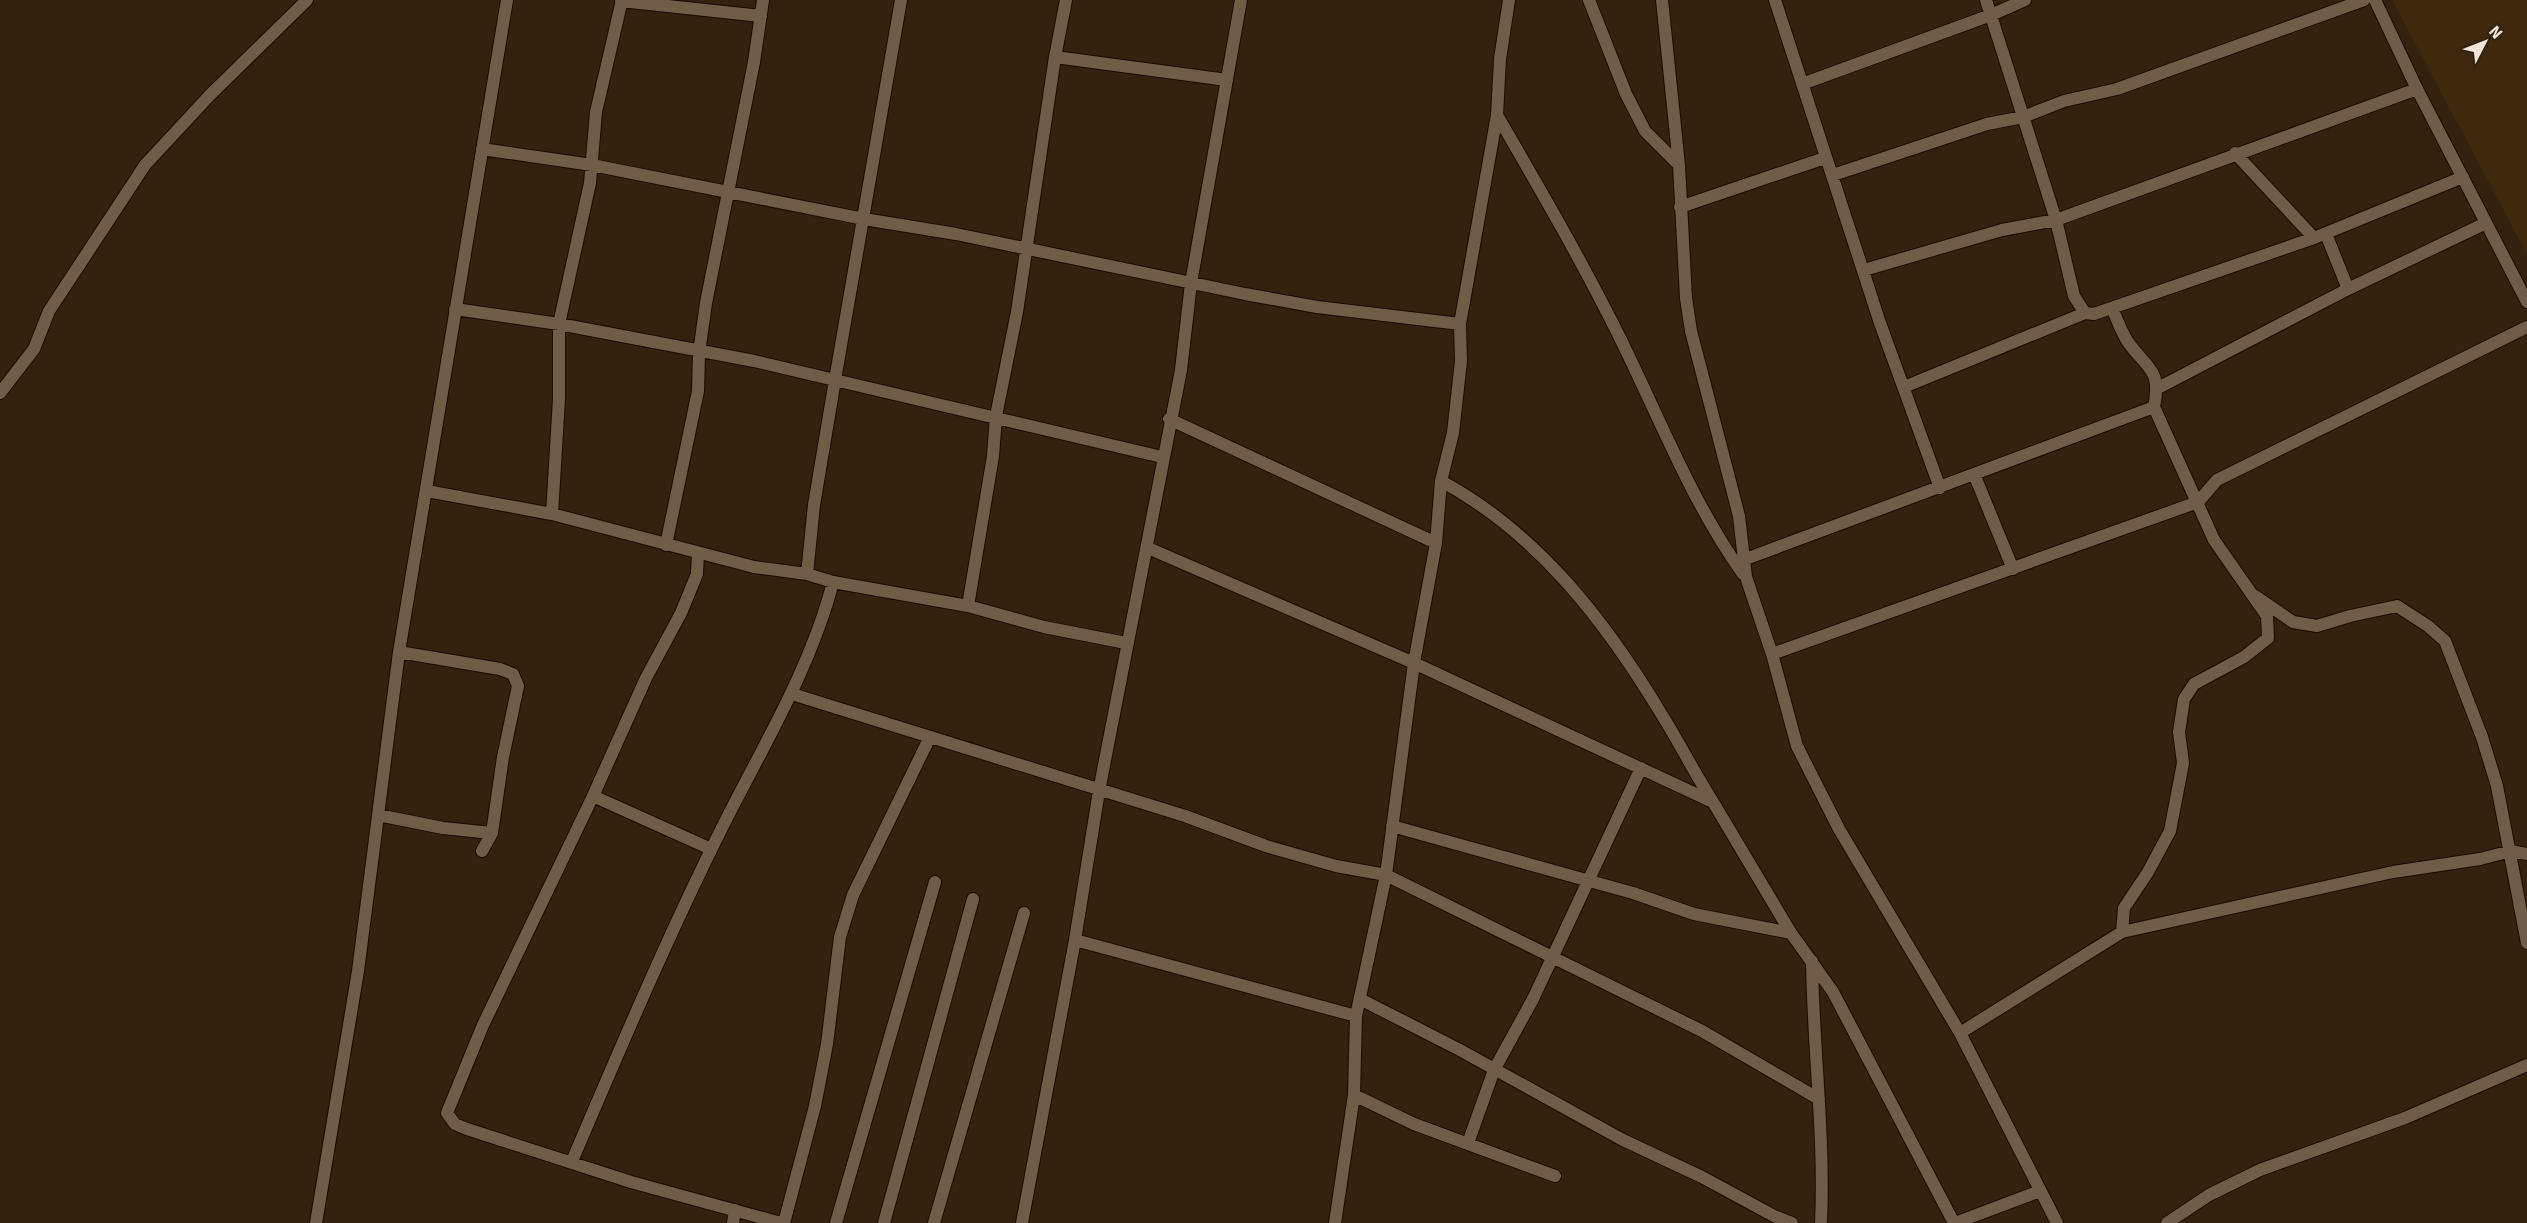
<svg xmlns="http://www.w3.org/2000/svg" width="2527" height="1223" font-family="Signika,sans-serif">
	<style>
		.built { fill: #3e290e }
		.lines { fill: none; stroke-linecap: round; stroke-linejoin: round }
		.minor-casing { stroke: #1a0b00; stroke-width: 14 }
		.minor { stroke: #705d47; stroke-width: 12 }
	</style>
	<rect width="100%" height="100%" fill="#33220e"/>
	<!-- built -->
	<path class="built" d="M2392 0H2527V254Z"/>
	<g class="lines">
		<!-- minor casing -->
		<g class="minor-casing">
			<path id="minor" d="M1589 0 1626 94 1645 131 1679 165
				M1662 0 1679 165 1686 298 1691 331 1739 516 1746 577 1772 654 1797 746 1839 829 1960 1033 2057 1223
				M1775 0 1880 323 1940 488
				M1986 0 2056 220 2074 296 2085 313 2094 314 2314 238 2463 177
				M2375 0 2417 89 2527 302
				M621 1 761 16
				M1055 57 1227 80
				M1802 84 1991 15 2025 0
				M1497 115C1540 189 1583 263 1621 340 1660 419 1691 501 1743 574
				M482 149 592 165 864 219 956 234 1245 294 1317 307 1460 324
				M2235 153 2314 238
				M1833 175 1987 124 2023 117 2064 101 2117 89 2364 0
				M1680 207 1825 158
				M2326 234 2348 289
				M1864 270 2002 230 2056 220 2417 89
				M2112 308C2117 319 2121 332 2128 342 2147 369 2162 369 2154 407L2214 540 2267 616 2268 638 2244 657 2194 684 2184 699 2179 732 2183 763 2170 831 2148 872 2124 908 2122 932
				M455 309 559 324 754 361 1162 457
				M1904 387 2085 313
				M2158 388 2348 289 2486 223
				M0 393 34 349 49 311 145 165 209 96 307 0
				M1169 419 1436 543
				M1974 474 2013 569
				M1441 481C1538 533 1606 622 1662 715 1680 744 1695 774 1713 802
				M427 491 552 514 754 567 807 574 833 582 968 606 1044 627 1126 643
				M552 514 559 399V324L590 183 596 112 622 0
				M666 545 698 391 699 353 706 303 754 62 763 0
				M1148 548 1414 663 1713 802 1791 933 1833 992 1954 1223
				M698 553 697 574 681 613 646 678 593 796 483 1025 447 1113 455 1124 467 1129 631 1182 781 1223
				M1743 560 2154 407
				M807 574 814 505 835 380 901 0
				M2255 596 2293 622 2317 626 2350 616 2397 606 2428 626 2445 641 2482 737 2497 786 2527 943
				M968 606 993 456 996 416 1017 312 1055 57 1066 0
				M399 652 500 669 513 674 518 686 503 757 492 833 482 851
				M1772 654 2198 502 2217 480 2527 327
				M792 694 1185 816 1266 846 1336 866 1386 875 1702 1031 1819 1099
				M593 796 711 849
				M378 815 443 828 492 833
				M1392 826 1633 893 1694 914 1791 933
				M1075 940 1356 1016
				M1812 961C1813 1048 1825 1136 1821 1223
				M1360 999 1458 1049 1623 1140 1702 1177 1774 1216 1792 1223
				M1960 1033 2122 932 2393 872 2480 859 2511 851 2527 854
				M1354 1095 1414 1124 1555 1176
				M1468 1143 1494 1070 1533 999 1641 768
				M572 1161C617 1056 661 952 711 850 753 762 808 678 833 582
				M316 1223 358 971 399 652 507 0
				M733 1223 735 1210
				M784 1223 815 1106 827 1044 840 937 853 895 929 739
				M836 1223 935 882
				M884 1223 973 899
				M934 1223 1024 913
				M1022 1223 1075 940 1099 791 1181 370 1191 283 1241 0
				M1335 1223 1354 1095 1356 1016 1386 875 1414 663 1436 543 1441 481 1453 433 1461 361 1460 324 1497 115 1500 59 1509 0
				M1955 1223 2040 1191
				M2167 1223 2209 1195 2260 1170 2405 1118 2527 1065"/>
		</g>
		<!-- minor -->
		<use href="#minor" class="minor"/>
	</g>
	<!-- north arrow -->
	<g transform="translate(2485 42) rotate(48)" stroke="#33220e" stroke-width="4.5" paint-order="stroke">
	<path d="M0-4.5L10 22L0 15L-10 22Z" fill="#f1e6d9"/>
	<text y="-9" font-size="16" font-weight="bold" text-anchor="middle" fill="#f1e6d9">N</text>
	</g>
</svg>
